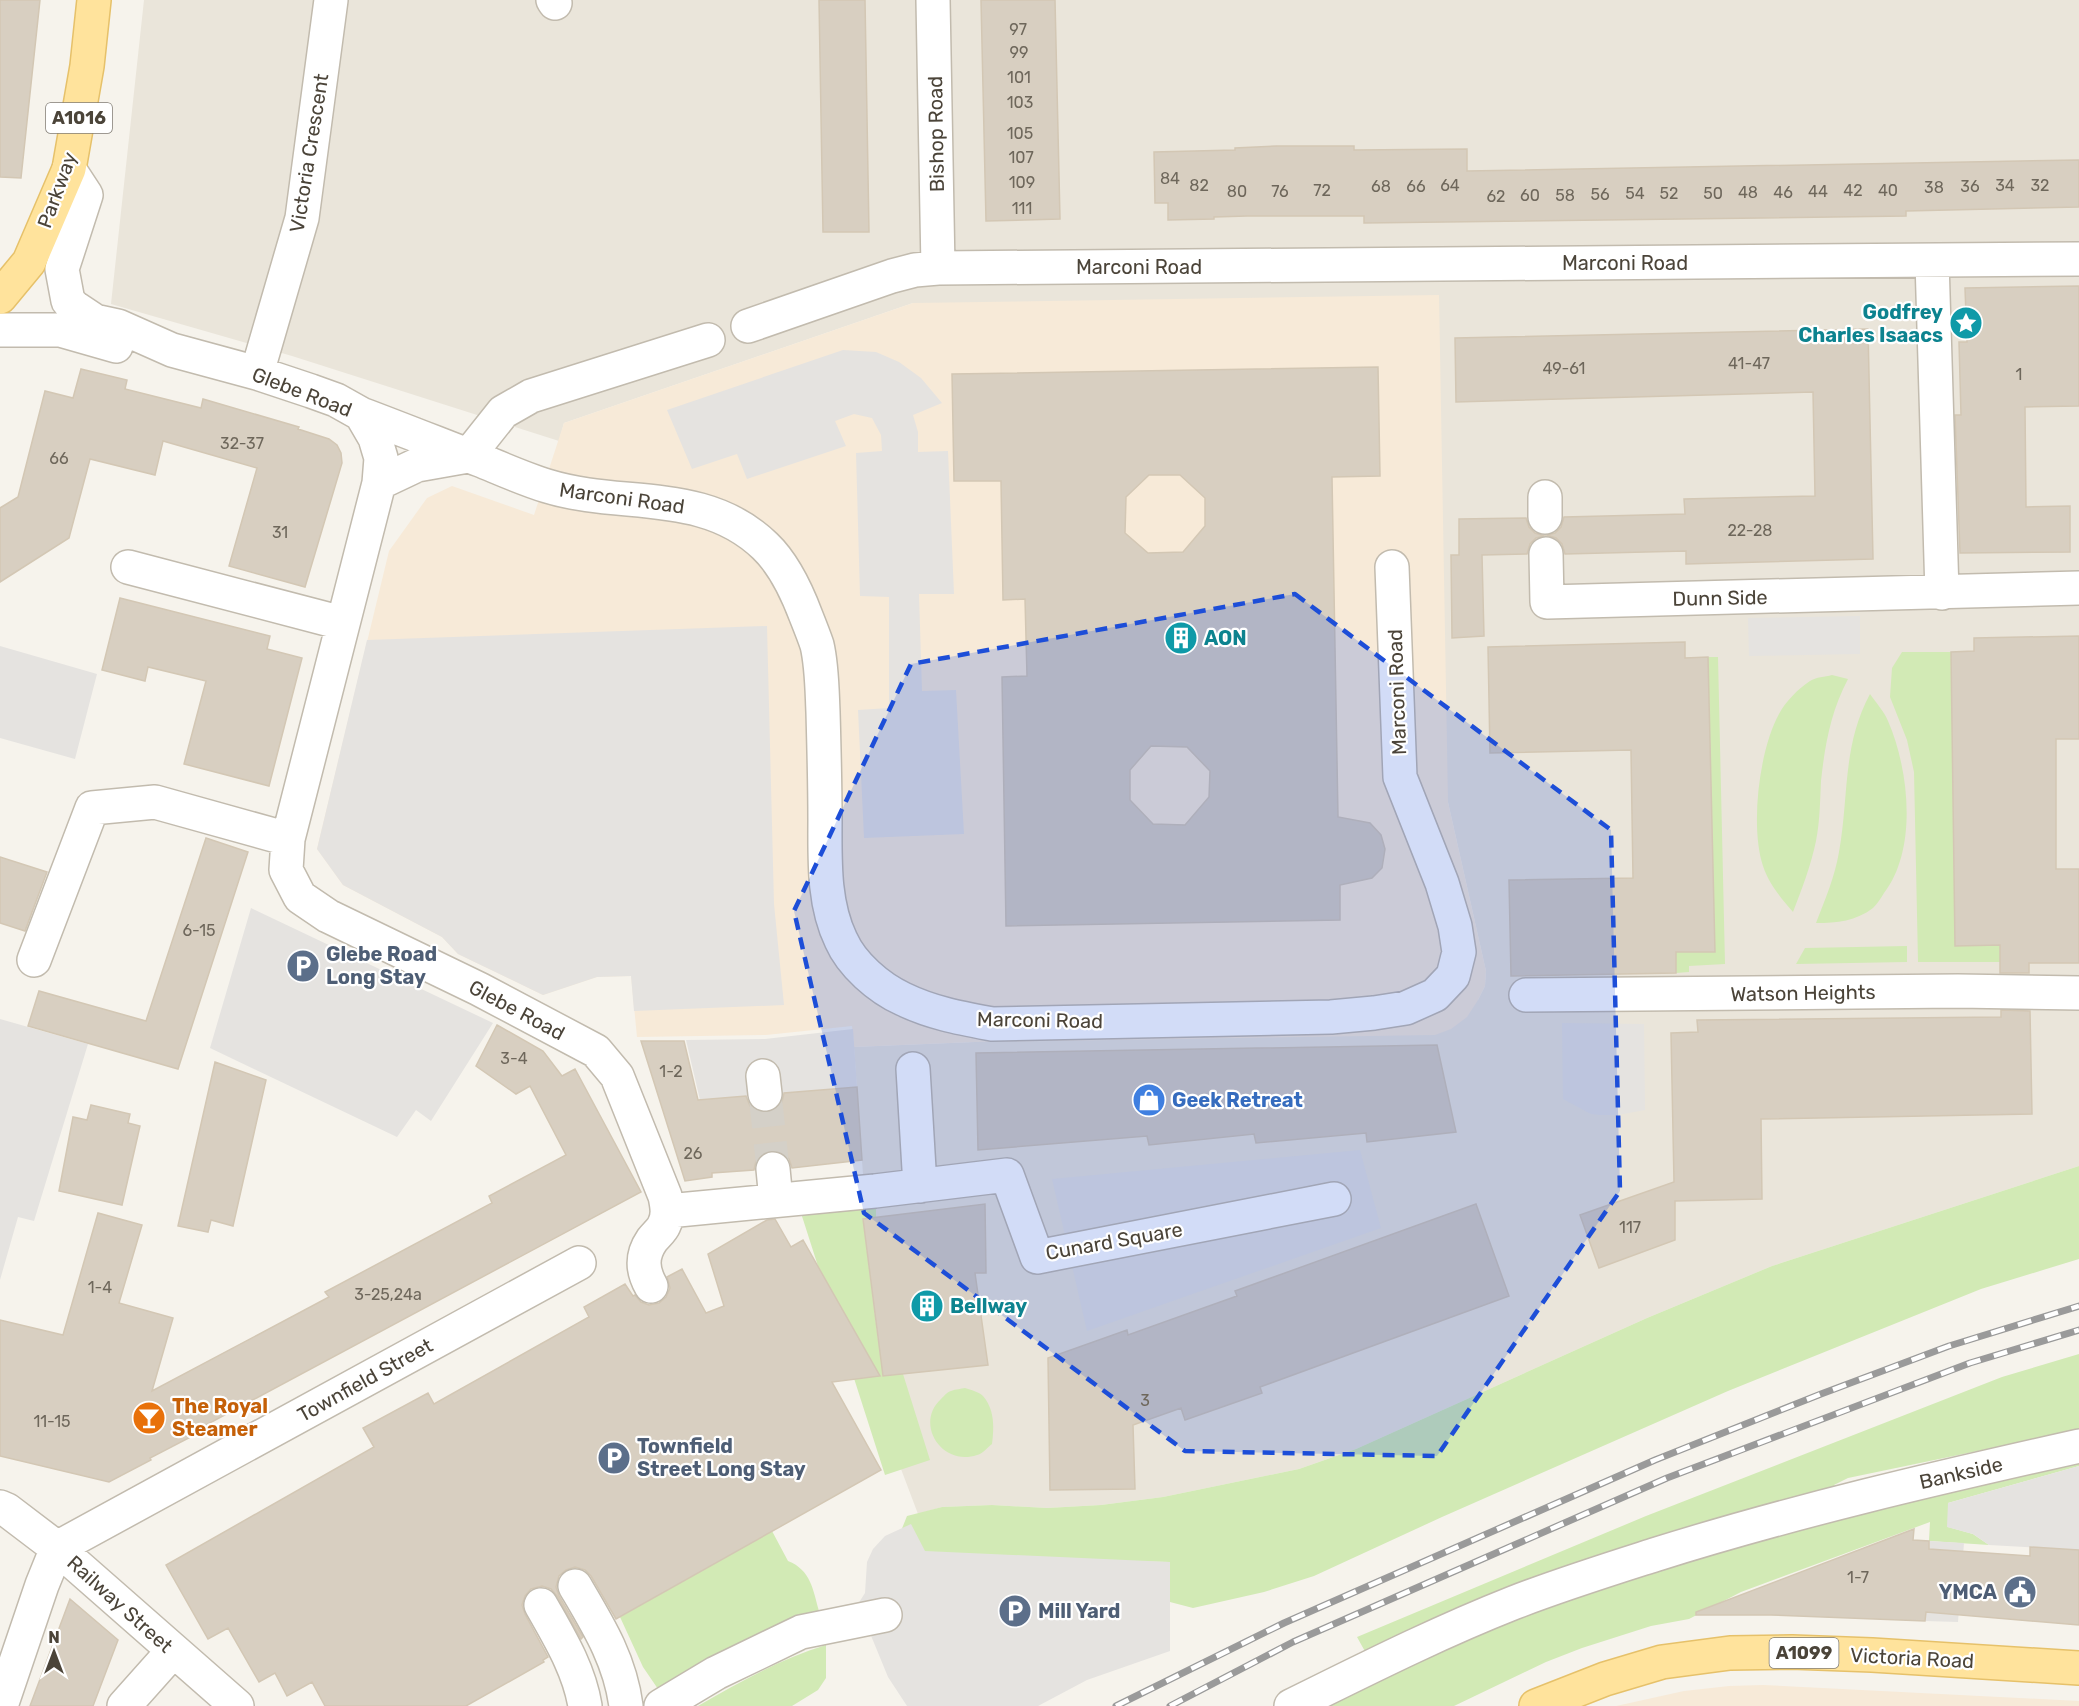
<svg xmlns="http://www.w3.org/2000/svg" width="2079" height="1706" font-family="Rubik,sans-serif">
	<style>
		.residential { fill: #eae5da }
		.commercial { fill: #f7ead8 }
		.green { fill: #d2eab5 }
		.parking { fill: #e5e3e0 }
		.building { fill: #d8cfc1; stroke: #d3c7b4; stroke-width: 1.5; fill-rule: evenodd }
		.lines { fill: none; stroke-linecap: round; stroke-linejoin: round }
		.minor-tunnel { stroke: #d4d0c8; stroke-width: 33; stroke-dasharray: 33 16; stroke-linecap: butt }
		.minor-casing { stroke: #c2bbae; stroke-width: 36 }
		.major-casing { stroke: #e6c16a; stroke-width: 36 }
		.minor { stroke: #fff; stroke-width: 33 }
		.major { stroke: #ffe39c; stroke-width: 33 }
		.rail-casing { stroke: #9a9a9a; stroke-width: 7 }
		.rail { stroke: #fff; stroke-width: 4.5; stroke-dasharray: 14; stroke-linecap: butt }
		.marked { fill: #1d4ed8; fill-opacity: 0.2; stroke: #1d4ed8; stroke-width: 4.5; stroke-dasharray: 12 8; stroke-linejoin: round }
		.labels { text-anchor: middle; dominant-baseline: central; stroke-width: 4.5; stroke-linejoin: round; paint-order: stroke }
		.number-label { font-size: 16px; fill: #6e675b }
		.shield { fill: #fff; stroke: #817c74; stroke-width: 1.5 }
		.shield-label { font-size: 18px; font-weight: bold; fill: #4b4439 }
		.street-label { font-size: 20px; fill: #4b4439; stroke: #fff }
		.culture-label { font-size: 20px; font-weight: bold; fill: #0d838f; stroke: #fff; text-anchor: start }
		.service-label { font-size: 20px; font-weight: bold; fill: #4e5e75; stroke: #fff; text-anchor: start }
		.shop-label { font-size: 20px; font-weight: bold; fill: #366cbe; stroke: #fff; text-anchor: start }
		.food-label { font-size: 20px; font-weight: bold; fill: #c56008; stroke: #fff; text-anchor: start }
	</style>
	<rect width="100%" height="100%" fill="#f6f3ec"/>
	<!-- residential -->
	<path class="residential" d="M144 0H2079V1166L1772 1266 1647 1318 1356 1449 1299 1469 1163 1497 1101 1505 1047 1508 992 1505 942 1507 918 1514 901 1469 833 1207 865 1203 854 1047 975 1042 1478 1000 1485 986 1486 971 1448 802 913 303 564 423 559 441 292 356 111 304Z"/>
	<!-- commercial -->
	<path class="commercial" d="M1439 295 1448 802 1486 971 1485 986 1478 1000 1467 1017 1451 1029 1435 1035 975 1042 854 1047 852 1026 766 1035 637 1037 631 976 597 977 543 995 458 954 442 937 343 885 317 849 389 551 427 498 452 486 534 515 564 423 913 303Z
		M1763 1685 2079 1701V1706H1616L1684 1691 1729 1686Z"/>
	<!-- green -->
	<path class="green" d="M1902 652H1951L1956 946 2000 945V962H1918L1914 772 1907 740 1890 697 1892 668Z
		M1708 657H1718L1725 964 1689 966V972L1676 973V952L1715 951Z
		M1832 675 1848 679C1831 711 1825 744 1821 781 1820 801 1820 821 1816 841 1811 865 1802 889 1793 912 1781 898 1769 884 1763 866 1750 827 1759 750 1779 714 1785 702 1799 688 1810 681 1816 677 1825 677 1832 675Z
		M1870 694C1876 703 1884 711 1888 721 1909 769 1918 849 1884 893 1881 898 1877 904 1873 908 1856 921 1837 923 1816 923 1825 900 1835 876 1839 852 1849 797 1842 746 1870 694Z
		M1907 946V962L1796 964 1805 948Z
		M2079 1166V1259L1981 1289 1728 1391 1442 1517 1314 1576 1264 1592 1193 1608 1170 1602V1562L915 1558 901 1531 907 1516 942 1507 992 1505 1047 1508 1101 1505 1163 1497 1299 1469 1356 1449 1647 1318 1772 1266Z
		M876 1202V1217L863 1220 878 1340 903 1374 930 1460 885 1475 800 1210Z
		M2079 1354V1430L1848 1478 1834 1485 1842 1493 1367 1655 1357 1637 1646 1516 2002 1377Z
		M965 1388C971 1390 979 1392 983 1396 995 1410 994 1428 992 1444 987 1448 982 1454 977 1455 942 1467 914 1424 941 1399 944 1396 947 1392 951 1391 956 1389 961 1389 965 1388Z
		M2079 1459V1466L1948 1503V1527L1973 1534 1989 1545 1929 1541 1930 1522 1741 1592 1689 1619 1651 1626 1582 1648 1546 1662 1454 1706H1318L1528 1608 1798 1527Z
		M772 1531 788 1561C811 1570 813 1590 819 1611L796 1618 658 1689 643 1667 620 1617Z
		M826 1645V1678L818 1690 792 1706H698C740 1682 780 1659 826 1645Z"/>
	<!-- parking -->
	<path class="parking" d="M843 350 876 352 899 362 921 378 942 403 913 415 918 432V452L948 451 954 594H919L922 691 956 690 964 834 864 838 858 710 889 708V597L860 596 856 453 882 451 881 435 872 418 854 414 835 421 846 446 747 479 737 454 692 469 667 410Z
		M1860 616V654L1749 656 1748 618Z
		M767 626 774 904 784 1005 634 1011 631 976 597 977 543 995 458 954 442 937 343 885 317 849 367 640Z
		M0 646 97 674 75 759 0 738Z
		M251 908 493 1023 431 1121 416 1110 397 1137 210 1048Z
		M0 1019 88 1044 34 1221 18 1217 0 1280Z
		M1562 1023 1644 1024 1645 1110 1618 1115H1600L1591 1114 1563 1099Z
		M853 1029 857 1087 700 1100 686 1040 765 1039Z
		M1360 1150 1381 1228 1087 1331 1052 1179Z
		M2079 1466V1550L1989 1545 1973 1534 1947 1527 1948 1503Z
		M911 1524 925 1551 1170 1562V1651L1087 1680 1038 1706H907L888 1677 858 1604 865 1593 867 1562 873 1549 885 1536Z
		M1929 1541 1964 1543 1958 1622 1925 1621Z"/>
	<!-- building -->
	<path class="building" d="M0 0H40L21 178 0 177Z
		M819 0H865L869 232H823Z
		M981 0H1055L1060 219 986 221Z
		M1277 146H1354V150L1467 149V171L2079 160V207L1906 211V216L1364 223V216H1247L1214 217V219L1168 220V203H1155L1154 152 1235 150V148Z
		M2079 286V406L2025 407 2026 507 2070 506V552L1960 553 1955 415H1961L1959 342H1967L1965 288Z
		M1868 329 1873 559 1686 564V551L1565 554 1562 544 1556 538 1547 535 1555 533 1561 527 1564 517 1685 514 1684 499 1815 496 1813 392 1456 402 1455 338Z
		M1378 367 1380 476 1332 477 1338 817 1370 823 1381 835 1385 849 1382 868 1372 878 1340 885V920L1006 926 1002 677 1027 676 1025 599 1003 600 1001 481H954L952 374ZM1149 475H1180L1205 498V526L1183 552 1148 553 1125 533 1126 497ZM1151 746 1187 747 1210 771 1209 797 1185 825 1153 824 1130 800V770Z
		M81 369 127 380 125 389 201 408 203 399 299 427 298 429 329 439 337 445 341 453 342 463 305 587 229 566 257 468 163 441 155 475 90 459 69 538 0 582V508L18 497 45 391 73 398Z
		M1526 518 1529 527 1535 533 1544 536 1536 538 1530 544 1527 554 1482 555 1484 636 1452 638 1451 555H1459V519Z
		M120 598 270 636 267 649 302 658 269 786 184 764 206 681 148 667 145 681 102 670Z
		M2079 636V739H2056V869H2079V963H2029V973H2000V945L1955 946 1951 652 1974 651V638Z
		M1685 642V658L1708 657 1715 952H1676V973L1511 976 1509 880 1633 878 1631 750 1490 753 1488 647Z
		M206 838 248 852 178 1069 28 1026 39 991 146 1021Z
		M0 857 47 872 25 931 0 923Z
		M2001 1010 2030 1011 2032 1114 1761 1119 1762 1199 1675 1201V1240L1599 1268 1580 1215 1674 1182 1671 1033 1698 1032 1697 1020 2001 1017Z
		M497 1025 543 1051 562 1076 575 1069 641 1192 206 1425 208 1428 150 1458 151 1460 109 1482 0 1456V1320L63 1335 98 1213 142 1225 119 1303 173 1318 152 1391 329 1297 325 1292 492 1203 489 1196 566 1155 530 1086 516 1094 476 1066Z
		M641 1041H684L698 1100 746 1096 750 1106 757 1111 766 1113 777 1109 782 1102 784 1093 857 1087 862 1160 792 1168 789 1159 781 1152 771 1150 762 1154 756 1161 754 1170 712 1173V1177L685 1181Z
		M1437 1045 1456 1132 1367 1142 1366 1133 1256 1143 1254 1134 1149 1145 1147 1136 978 1150 976 1053Z
		M215 1062 266 1080 233 1226 211 1220 208 1232 178 1226Z
		M91 1105 130 1114 128 1123 140 1126 122 1205 59 1191 73 1117 87 1120Z
		M985 1204 986 1273H975L988 1365 883 1376 863 1219Z
		M1476 1204 1509 1296 1260 1387 1262 1393 1185 1420 1181 1408 1133 1425 1135 1489 1050 1490 1048 1358 1127 1330 1128 1335 1237 1296 1235 1291Z
		M775 1219 791 1247 803 1240 880 1376 832 1382 881 1470 616 1619 591 1576 585 1570 575 1567 566 1570 559 1576 556 1587 559 1596 583 1637 581 1639 557 1596 551 1589 542 1586 531 1589 525 1596 522 1605 525 1614 548 1657 543 1660 544 1662 466 1706H325L312 1682 287 1696 275 1673 259 1682 228 1628 208 1639 166 1565 374 1447 363 1428 428 1393 434 1404 589 1317 584 1307 625 1284 633 1296 635 1295 641 1302 649 1305 659 1303 666 1297 670 1288 667 1277 682 1269 706 1313 724 1306 708 1254 767 1220Z
		M1914 1529 1913 1540 1929 1541V1549L2030 1556V1547L2079 1550V1625L1926 1612 1925 1621 1771 1615H1696V1612Z
		M70 1599 118 1640 93 1706H30Z"/>
	<g class="lines">
		<!-- minor-tunnel -->
		<path class="minor-tunnel" d="M765 1094 773 1169"/>
		<!-- minor casing -->
		<g class="minor-casing">
			<path id="minor" d="M553 0 555 3
				M933 0 938 268
				M69 169 86 195 62 269 68 301 74 307 95 321 118 326 172 350 257 373 311 391 336 400 361 414 375 438 381 458 379 483 288 839 286 870 300 897 328 916 479 989 596 1051 617 1076 665 1196C667 1206 669 1215 664 1225 662 1230 656 1235 652 1240 641 1256 642 1270 651 1286
				M1932 261 1942 593
				M748 326 892 276 915 270 938 268 2079 259
				M0 330H60L116 346
				M257 373 302 218 331 0
				M361 414C401 429 441 445 480 460 502 469 524 479 547 486 621 509 704 487 765 546 784 564 797 592 806 616 810 626 814 636 817 645 822 666 822 690 823 712 824 748 825 783 825 819 825 859 823 903 841 940 852 965 879 988 903 999 932 1013 960 1018 992 1024L1331 1017 1374 1013 1406 1008 1435 995 1453 976 1459 952 1455 926 1442 883 1400 777 1392 567
				M379 483 417 465 468 456 503 412 531 396 708 340
				M1545 497V517
				M1546 554 1547 602 2079 588
				M128 567 342 623
				M34 960 92 808 155 802 288 839
				M1526 995 1958 991 2079 993
				M913 1069 920 1186
				M763 1076 765 1094
				M773 1169 776 1200
				M668 1211 875 1191 1007 1175 1037 1257 1334 1199
				M0 1507 7 1510 57 1548 237 1706
				M57 1548 579 1263
				M575 1586C598 1625 620 1660 626 1706
				M541 1605C559 1637 579 1669 585 1706
				M1 1706 42 1585 57 1548
				M124 1706 173 1651
				M661 1706 716 1673 801 1632 885 1615
				M1291 1706C1364 1670 1437 1633 1513 1603 1559 1585 1607 1570 1654 1555 1794 1511 1936 1478 2079 1446"/>
		</g>
		<!-- major casing -->
		<g class="major-casing">
			<path id="major" d="M0 297 29 262 69 169 87 66 94 0
				M1536 1706 1605 1679 1662 1662 1730 1653 1792 1652 1872 1655 2079 1668"/>
		</g>
		<!-- minor -->
		<use href="#minor" class="minor"/>
		<!-- major -->
		<use href="#major" class="major"/>
		<!-- rail casing -->
		<g class="rail-casing">
			<path id="rail" d="M1116 1706 1284 1623 1655 1460 1821 1394 1949 1346 2079 1306
				M1170 1706 1293 1642 1667 1478 1970 1363 2079 1330"/>
		</g>
		<!-- rail -->
		<use href="#rail" class="rail"/>
	</g>
	<!-- marked area -->
	<path class="marked" d="M1295 594 1611 830 1620 1191 1437 1456 1185 1451 864 1213 794 911 911 664Z"/>
	<!-- icons -->
	<defs>
		<g id="sight-disc" transform="scale(1.725)"><circle r="9.5" fill="#0f9aa8" stroke="#fff"/><path d="M0-6L1.8-2.2L6-1.7L2.9 1.2L3.7 5.4L0 3.3L-3.7 5.4L-2.9 1.2L-6-1.7L-1.8-2.2Z" fill="#fff"/></g>
		<g id="building-disc" transform="scale(1.725)"><circle r="9.5" fill="#0f9aa8" stroke="#fff"/><path d="M-4-6H4V6H1V3H-1V6H-4ZM-2.5-4.3h1.7v1.8h-1.7ZM.8-4.3h1.7v1.8H.8ZM-2.5-1h1.7V.8h-1.7ZM.8-1h1.7V.8H.8Z" fill="#fff"/></g>
		<g id="parking-disc" transform="scale(1.725)"><circle r="9.5" fill="#5c6f8a" stroke="#fff"/><path d="M-3.5-5.5H1a3.5 3.5 0 0 1 0 7H-1V5.5H-3.5ZM-1-3.4V-.6H.8a1.4 1.4 0 0 0 0-2.8Z" fill="#fff"/></g>
		<g id="shop-disc" transform="scale(1.725)"><circle r="9.5" fill="#3f7fe0" stroke="#fff"/><path d="M-5-2.5h2.3a2.7 3.5 0 0 1 5.4 0H5L5.5 6h-11ZM-1.5-2.5h3a1.5 2.3 0 0 0-3 0Z" fill="#fff"/></g>
		<g id="bar-disc" transform="scale(1.725)"><circle r="9.5" fill="#e8710a" stroke="#fff"/><path d="M-6-5H6L.8 .8V4.5H3.5V6h-7V4.5H-.8V.8Z" fill="#fff"/></g>
		<g id="civic-disc" transform="scale(1.725)"><circle r="9.5" fill="#5c6f8a" stroke="#fff"/><path d="M-.6-6.5H3V-4.5H.6V-3L4-1V1h2V6H-6V1h2V-1L-.6-3ZM-1.2 2.5V6h2.4V2.5Z" fill="#fff"/></g>
	</defs>
	<g fill-rule="evenodd">
		<use href="#sight-disc" x="1966" y="323"/>
		<use href="#building-disc" x="1181" y="638"/>
		<use href="#parking-disc" x="303" y="966"/>
		<use href="#shop-disc" x="1149" y="1100"/>
		<use href="#building-disc" x="927" y="1306"/>
		<use href="#bar-disc" x="149" y="1418"/>
		<use href="#parking-disc" x="614" y="1458"/>
		<use href="#civic-disc" x="2020" y="1592"/>
		<use href="#parking-disc" x="1015" y="1611"/>
	</g>
	<g class="labels">
		<!-- number labels -->
		<g class="number-label">
			<text x="1018" y="29">97</text>
			<text x="1019" y="52">99</text>
			<text x="1019" y="77">101</text>
			<text x="1020" y="102">103</text>
			<text x="1020" y="133">105</text>
			<text x="1021" y="157">107</text>
			<text x="1170" y="178">84</text>
			<text x="1022" y="182">109</text>
			<text x="1199" y="185">82</text>
			<text x="1450" y="185">64</text>
			<text x="2005" y="185">34</text>
			<text x="2040" y="185">32</text>
			<text x="1381" y="186">68</text>
			<text x="1416" y="186">66</text>
			<text x="1970" y="186">36</text>
			<text x="1934" y="187">38</text>
			<text x="1322" y="190">72</text>
			<text x="1853" y="190">42</text>
			<text x="1888" y="190">40</text>
			<text x="1237" y="191">80</text>
			<text x="1280" y="191">76</text>
			<text x="1818" y="191">44</text>
			<text x="1748" y="192">48</text>
			<text x="1783" y="192">46</text>
			<text x="1635" y="193">54</text>
			<text x="1669" y="193">52</text>
			<text x="1713" y="193">50</text>
			<text x="1600" y="194">56</text>
			<text x="1530" y="195">60</text>
			<text x="1565" y="195">58</text>
			<text x="1496" y="196">62</text>
			<text x="1022" y="208">111</text>
			<text x="1749" y="363">41-47</text>
			<text x="1564" y="368">49-61</text>
			<text x="2019" y="374">1</text>
			<text x="242" y="443">32-37</text>
			<text x="59" y="458">66</text>
			<text x="1750" y="530">22-28</text>
			<text x="280" y="532">31</text>
			<text x="199" y="930">6-15</text>
			<text x="514" y="1058">3-4</text>
			<text x="671" y="1071">1-2</text>
			<text x="693" y="1153">26</text>
			<text x="1630" y="1227">117</text>
			<text x="100" y="1287">1-4</text>
			<text x="388" y="1294">3-25,24a</text>
			<text x="1145" y="1400">3</text>
			<text x="52" y="1421">11-15</text>
			<text x="1858" y="1577">1-7</text>
		</g>
		<!-- shield labels -->
		<g class="shield">
			<rect x="46" y="103" width="66" height="30" rx="4.5"/>
			<rect x="1769.5" y="1638" width="69" height="30" rx="4.5"/>
		</g>
		<g class="shield-label">
			<text x="79" y="118">A1016</text>
			<text x="1804" y="1653">A1099</text>
		</g>
		<!-- street labels -->
		<g class="street-label">
			<text transform="translate(936 134) rotate(-91)">Bishop Road</text>
			<text transform="translate(309 153) rotate(-81)">Victoria Crescent</text>
			<text transform="translate(57 190) rotate(-70)">Parkway</text>
			<text x="1625" y="263">Marconi Road</text>
			<text x="1139" y="267">Marconi Road</text>
			<text transform="translate(302 392) rotate(21)">Glebe Road</text>
			<text transform="translate(622 498) rotate(8)">Marconi Road</text>
			<text transform="translate(1720 598) rotate(-1)">Dunn Side</text>
			<text transform="translate(1397 692) rotate(-92)">Marconi Road</text>
			<text transform="translate(1803 993) rotate(-1)">Watson Heights</text>
			<text transform="translate(517 1010) rotate(28)">Glebe Road</text>
			<text transform="translate(1040 1020) rotate(1)">Marconi Road</text>
			<text transform="translate(1114 1241) rotate(-10)">Cunard Square</text>
			<text transform="translate(365 1380) rotate(-29)">Townfield Street</text>
			<text transform="translate(1961 1473) rotate(-13)">Bankside</text>
			<text transform="translate(120 1604) rotate(42)">Railway Street</text>
			<text transform="translate(1912 1658) rotate(3)">Victoria Road</text>
		</g>
		<!-- culture labels -->
		<g class="culture-label">
			<text x="1943" y="312" text-anchor="end">Godfrey<tspan x="1943" dy="23">Charles Isaacs</tspan></text>
			<text x="1204" y="638">AON</text>
			<text x="950" y="1306">Bellway</text>
		</g>
		<!-- service labels -->
		<g class="service-label">
			<text x="326" y="954">Glebe Road<tspan x="326" dy="23">Long Stay</tspan></text>
			<text x="637" y="1446">Townfield<tspan x="637" dy="23">Street Long Stay</tspan></text>
			<text x="1997" y="1592" text-anchor="end">YMCA</text>
			<text x="1038" y="1611">Mill Yard</text>
		</g>
		<!-- shop labels -->
		<g class="shop-label">
			<text x="1172" y="1100">Geek Retreat</text>
		</g>
		<!-- food labels -->
		<g class="food-label">
			<text x="172" y="1406">The Royal<tspan x="172" dy="23">Steamer</tspan></text>
		</g>
	</g>
	<!-- north arrow -->
	<g transform="translate(54 1652)" stroke="#ffffff" stroke-width="4.5" paint-order="stroke">
	<path d="M0-4.5L10 22L0 15L-10 22Z" fill="#4b4439"/>
	<text y="-9" font-size="16" font-weight="bold" text-anchor="middle" fill="#4b4439">N</text>
	</g>
</svg>
